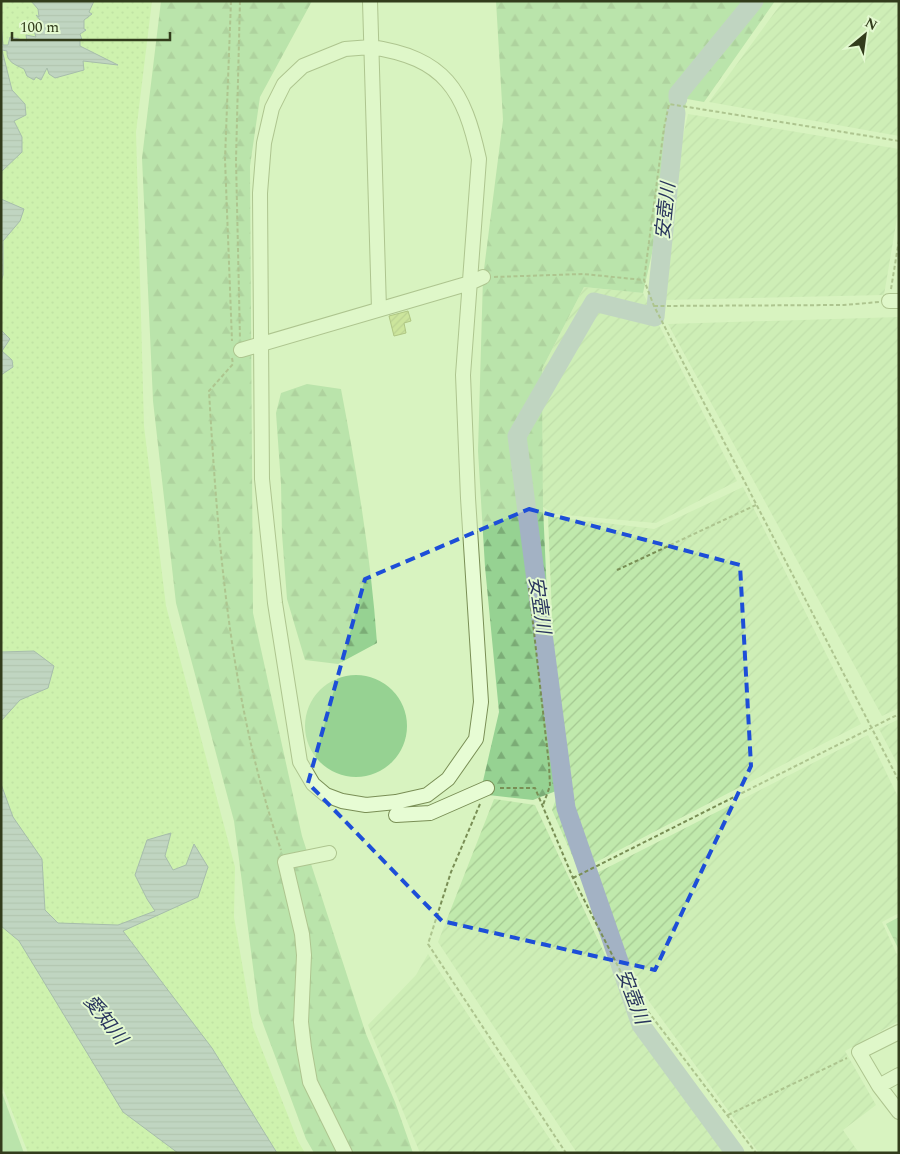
<svg xmlns="http://www.w3.org/2000/svg" width="900" height="1154" font-family="Spectral,'Noto Sans JP',serif">
	<style>
		.farmland { fill: url(#farmland-furrows) }
		.green { fill: #96d292 }
		.forest { fill: url(#forest-firs) }
		.sand { fill: url(#sand-dots) }
		.park { fill: url(#park-crowns) }
		.water { fill: url(#water-rules); stroke: #697b93 }
		.lines { fill: none; stroke-linecap: round; stroke-linejoin: round }
		.river { stroke: #a3b2c4; stroke-width: 19 }
		.building { fill: url(#building-hatch); stroke: #7c9039 }
		.minor-casing { stroke: #798e55; stroke-width: 16 }
		.path { stroke: #798e55; stroke-width: 2; stroke-dasharray: 4 2.5; stroke-linecap: butt }
		.minor { stroke: #e7fcd4; stroke-width: 14 }
		.marked { fill: none; stroke: #1d4ed8; stroke-width: 4; stroke-dasharray: 10 6; stroke-linejoin: round }
		.labels { text-anchor: middle; dominant-baseline: central; stroke-width: 4; stroke-linejoin: round; paint-order: stroke }
		.water-label { font-size: 19px; font-style: italic; fill: #29355d; stroke: #e3f9d0 }
	</style>
	<defs>
		<pattern id="farmland-furrows" width="10" height="10" patternUnits="userSpaceOnUse" patternTransform="scale(1.25)"><rect width="10" height="10" fill="#c0e9ac"/><path d="M-1 1l2-2M0 10L10 0M9 11l2-2" fill="none" stroke="#a5c993"/></pattern>
		<pattern id="forest-firs" width="22" height="20" patternUnits="userSpaceOnUse" patternTransform="scale(1.25)"><rect width="22" height="20" fill="#96d292"/><path d="M5 1l3.5 6h-7zM16 11l3.5 6h-7z" fill="#7bac76"/></pattern>
		<pattern id="sand-dots" width="8" height="8" patternUnits="userSpaceOnUse" patternTransform="scale(1.25)"><rect width="8" height="8" fill="#c0f29a"/><path d="M2 2h.1M6 6h.1" fill="none" stroke="#a5d084" stroke-width="1.8" stroke-linecap="round"/></pattern>
		<pattern id="park-crowns" width="20" height="18" patternUnits="userSpaceOnUse" patternTransform="scale(1.25)"><rect width="20" height="18" fill="#96d292"/><path d="M2 6a3 3 0 1 1 6 0M12 15a3 3 0 1 1 6 0" fill="none" stroke="#7bac76"/></pattern>
		<pattern id="water-rules" width="6" height="5" patternUnits="userSpaceOnUse" patternTransform="scale(1.25)"><rect width="6" height="5" fill="#a3b2c4"/><path d="M0 2.5h6" fill="none" stroke="#85929e"/></pattern>
		<pattern id="building-hatch" width="6" height="6" patternUnits="userSpaceOnUse" patternTransform="scale(1.25)"><rect width="6" height="6" fill="#bcd571"/><path d="M-1 1l2-2M0 6l6-6M5 7l2-2" fill="none" stroke="#99ae5c"/></pattern>
	</defs>
	<rect width="100%" height="100%" fill="#d8f3c0"/>
	<!-- farmland -->
	<path class="farmland" d="M783 1H899V136L709 102Z
		M688 114 899 149V206L884 295 665 300 651 276Z
		M584 287 643 293 737 481 656 523 554 514 543 507 542 369Z
		M899 317V708L882 716 668 324Z
		M743 487 861 724 579 871 552 810 559 791 548 516 654 529Z
		M899 719V767L879 729Z
		M868 735 899 799V913L882 922 899 959V1021L845 1051 876 1105 843 1130 859 1153H759L643 993 583 880Z
		M494 799 535 805 621 989 745 1153H577L438 942Z
		M428 954 559 1153H420L368 1025 416 975Z"/>
	<!-- green -->
	<path class="green" d="M305 726a51 51 0 1 1 102 0a51 51 0 1 1-102 0Z
		M1 1090 24 1153H1Z"/>
	<!-- forest -->
	<path class="forest" d="M161 1H312L260 97 250 166 253 613 302 836 366 1034 395 1102 413 1153H314L306 1139 259 1013 234 821 176 603 153 401 142 158Z
		M496 1H775L704 102 687 99 643 293 584 287 542 369 543 507 556 791 533 800 480 794 499 712 485 567 478 451 483 277 503 120Z
		M307 384 341 389C357 473 371 557 377 643L338 664 305 660 287 599 282 534 281 484 276 413 281 393Z"/>
	<!-- sand -->
	<path class="sand" d="M1 1H152L136 132 144 426 166 606 235 867 234 917 253 1027 298 1141 305 1153H28L1 1083Z"/>
	<!-- park -->
	<path class="park" d="M899 917V950L886 924Z"/>
	<!-- water -->
	<path class="water" d="M31 1H94L89 12 92 14 84 20V29L86 30 80 34 82 40H80V46L118 65 83 61 84 70 55 78 49 74 47 68 41 80 36 77 34 80 27 76 24 69C16 65 6 62 7 51L2 50 12 90 25 104 26 115 14 121 22 137V152L1 172V23L3 45H8L10 37 27 41 26 35 36 37 34 31 40 20 36 15 39 17 38 9Z
		M1 199 24 209 20 221 3 241V275L1 282Z
		M1 330 10 339 2 351 12 360 13 367 1 375Z
		M34 651 54 666 48 688 20 700 1 721V652Z
		M1 784 13 817 42 859 45 910 58 923 118 925 155 911 147 899 135 875 147 840 171 833 165 856 173 870 186 865 194 844 208 867 198 897 123 931 212 1048 277 1153H178L123 1112 19 941 1 926Z"/>
	<g class="lines">
		<!-- river -->
		<path class="river" d="M678 98V94L754 1
			M676 113 655 317 594 302 517 436 566 808 641 1025 735 1153"/>
	</g>
	<!-- building -->
	<path class="building" d="M408 311 411 321 404 323 406 333 394 336 389 316Z"/>
	<g class="lines">
		<!-- minor casing -->
		<g class="minor-casing">
			<path id="minor" d="M370 1 379 309
				M371 47C445 58 464 90 479 159L463 375 468 498 481 702 476 739 448 779 427 795 396 802 366 805 342 801 326 795 313 784 300 762 275 603 262 479 260 193 264 143 272 108 284 84 303 66 345 49Z
				M889 301H899
				M241 350 470 283 483 277
				M396 815 430 813 487 788
				M329 853 285 862 302 934 304 955 301 1022 304 1048 310 1082 345 1153
				M899 1032 859 1052 879 1086 899 1112
				M879 1086 899 1075"/>
		</g>
		<!-- path -->
		<path class="path" d="M231 1 225 159 232 341
			M240 1 236 160 240 339
			M899 141 669 104 664 128 644 280 654 306 899 781
			M494 277 583 274 644 280
			M891 289 899 240
			M654 306 844 305 879 302
			M232 358 233 364 209 391C218 546 230 702 281 850
			M617 570 756 505
			M529 588 549 765 550 786 543 805
			M500 788H535L573 878 627 984 756 1153
			M480 804 451 872 428 944 566 1153
			M573 878 899 714
			M728 1115 847 1058"/>
		<!-- minor -->
		<use href="#minor" class="minor"/>
	</g>
	<!-- marked area -->
	<path d="M0 0H900V1154H0ZM529 509 740 565 751 766 655 970 442 921 308 783 365 579Z" fill="#d8f3c0" fill-opacity=".55" fill-rule="evenodd"/>
	<path class="marked" d="M529 509 740 565 751 766 655 970 442 921 308 783 365 579Z"/>
	<g class="labels">
		<!-- water labels -->
		<g class="water-label">
			<text transform="translate(666 211) rotate(-84)">安壺川</text>
			<text transform="translate(539 605) rotate(82)">安壺川</text>
			<text transform="translate(632 997) rotate(69)">安壺川</text>
			<text transform="translate(105 1020) rotate(52)">愛知川</text>
		</g>
	</g>
	<!-- border -->
	<rect width="900" height="1154" fill="none" stroke="#323c1c" stroke-width="5"/>
	<!-- north arrow -->
	<g transform="translate(865 35) rotate(29)" stroke="#e3f9d0" stroke-width="4" paint-order="stroke">
	<path d="M0-4L9 19L0 12L-9 19Z" fill="#323c1c"/>
	<text y="-8" font-size="14" font-weight="bold" text-anchor="middle" fill="#323c1c">N</text>
	</g>
	<!-- scale -->
	<path d="M12 32v8h158v-8" fill="none" stroke="#323c1c" stroke-width="2.5"/>
	<text x="20" y="32" font-size="15" fill="#323c1c" stroke="#e3f9d0" stroke-width="4" paint-order="stroke">100 m</text>
</svg>
